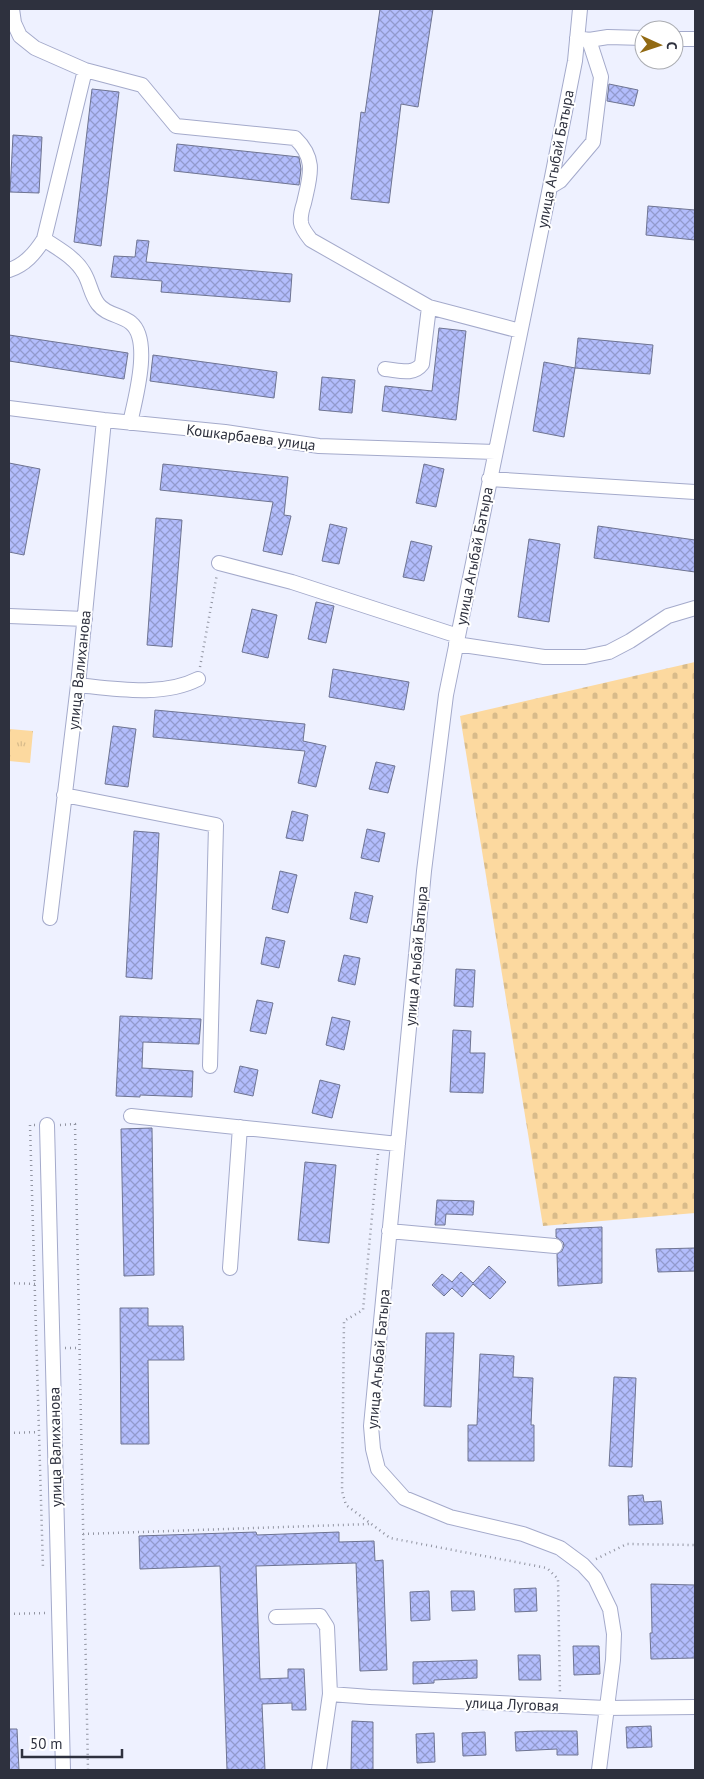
<svg xmlns="http://www.w3.org/2000/svg" width="704" height="1779" font-family="'PT Sans',sans-serif">
	<style>
		.cemetery { fill: url(#cemetery-stones) }
		.park { fill: url(#park-tufts) }
		.building { fill: url(#building-cross-hatch); stroke: #6e7492 }
		.lines { fill: none; stroke-linecap: round; stroke-linejoin: round }
		.minor-casing { stroke: #a4aacb; stroke-width: 16 }
		.path { stroke: #9194a1; stroke-width: 2.5; stroke-dasharray: 1 4; stroke-linecap: butt }
		.minor { stroke: #fff; stroke-width: 14 }
		.labels { text-anchor: middle; dominant-baseline: central; stroke-width: 4; stroke-linejoin: round; paint-order: stroke }
		.street-label { font-size: 15px; fill: #2e313e; stroke: #fff }
	</style>
	<defs>
		<pattern id="cemetery-stones" width="16" height="16" patternUnits="userSpaceOnUse" patternTransform="scale(1.25)"><rect width="16" height="16" fill="#fcd99f"/><path d="M2 7V4a2 2 0 0 1 4 0v3zM10 15v-3a2 2 0 0 1 4 0v3z" fill="#d8bb8a"/></pattern>
		<pattern id="park-tufts" width="24" height="20" patternUnits="userSpaceOnUse" patternTransform="scale(1.25)"><rect width="24" height="20" fill="#fcd99f"/><path d="M3 7l-1-3M5 7V3M7 7l1-3M15 17l-1-3M17 17v-4M19 17l1-3" fill="none" stroke="#d8bb8a"/></pattern>
		<pattern id="building-cross-hatch" width="8" height="8" patternUnits="userSpaceOnUse" patternTransform="scale(1.25)"><rect width="8" height="8" fill="#b3bdfc"/><path d="M0 0l8 8M0 8l8-8" fill="none" stroke="#929acd"/></pattern>
	</defs>
	<rect width="100%" height="100%" fill="#eef1ff"/>
	<!-- cemetery -->
	<path class="cemetery" d="M695 662V1213L543 1226 460 716Z"/>
	<!-- park -->
	<path class="park" d="M9 729 33 731 30 763 9 761Z"/>
	<!-- building -->
	<path class="building" d="M380 9H433L418 107 401 104 389 203 351 199 361 112 365 113Z
		M609 84 638 90 634 106 607 101Z
		M92 89 119 92 101 246 74 242Z
		M13 135 42 137 39 193 10 192Z
		M177 144 299 157 301 169 299 185 174 171Z
		M648 206 695 210V240L646 235Z
		M137 240 149 241 146 262 292 274 290 302 161 292 162 281 111 277 114 256 135 257Z
		M439 328 466 331 456 420 382 411 385 386 432 391Z
		M9 335 128 353 124 379 9 361Z
		M578 338 653 345 650 374 575 368Z
		M153 355 277 372 274 398 150 381Z
		M544 362 575 368 564 437 533 431Z
		M322 377 355 380 352 413 319 410Z
		M9 463 40 469 24 555 9 552Z
		M163 464 288 477 284 515 291 516 282 555 263 551 273 502 160 490Z
		M424 464 444 469 436 507 416 503Z
		M156 518 182 520 172 647 147 645Z
		M330 524 347 528 339 564 322 561Z
		M598 526 695 540V572L594 558Z
		M529 539 560 544 549 622 518 617Z
		M411 541 432 546 424 581 403 577Z
		M316 602 334 606 326 643 308 639Z
		M252 609 277 615 268 658 242 652Z
		M333 669 409 682 404 710 329 697Z
		M155 710 305 724 303 741 326 746 316 787 298 783 305 751 153 737Z
		M113 726 136 729 128 787 105 784Z
		M376 762 395 766 388 793 369 789Z
		M292 811 308 815 303 841 286 838Z
		M367 829 385 833 379 862 361 858Z
		M134 831 159 833 152 979 126 977Z
		M280 871 297 875 288 913 272 909Z
		M355 892 373 896 367 923 350 919Z
		M266 937 285 941 279 968 261 964Z
		M344 955 360 958 355 985 338 981Z
		M456 969 475 970 473 1007 454 1006Z
		M257 1000 273 1003 266 1034 250 1031Z
		M120 1016 201 1019 199 1044 143 1042 142 1068 193 1071 192 1097 140 1095V1097L116 1096Z
		M332 1017 350 1021 344 1050 326 1045Z
		M453 1030 471 1031 470 1053H485L483 1093 450 1092Z
		M240 1066 258 1070 253 1096 234 1092Z
		M320 1080 340 1085 332 1118 312 1113Z
		M152 1128 154 1275 124 1276 121 1129Z
		M305 1162 336 1165 329 1243 298 1240Z
		M437 1200 474 1201 473 1215 446 1214 445 1225H435Z
		M602 1227V1283L558 1286 557 1254 562 1251 564 1246 563 1242 556 1237V1229Z
		M695 1248V1271L658 1272 656 1249Z
		M489 1266 506 1282 490 1299 473 1284 462 1297 452 1288 444 1296 432 1285 442 1274 452 1282 461 1272 473 1283Z
		M120 1308H148V1326H183L184 1360H148L149 1444H121Z
		M426 1333H454L451 1407 424 1406Z
		M480 1354 514 1356 513 1377 533 1378 531 1425H534V1461H468V1425H477Z
		M614 1377 636 1378 632 1467 609 1466Z
		M643 1495 644 1502 661 1501 663 1524 629 1525 628 1496Z
		M256 1532 257 1535 339 1532V1542L374 1541 375 1561 383 1560 387 1670 360 1671 356 1563 256 1566 260 1679 288 1678V1669H304L306 1710H292V1703L262 1704 265 1770H227L220 1566 140 1569 139 1536Z
		M651 1584 695 1585V1658L651 1659 650 1633H652Z
		M536 1588 537 1611 515 1612 514 1589Z
		M429 1591 430 1620 411 1621 410 1592Z
		M451 1591H474L475 1610 452 1611Z
		M573 1646H599L600 1674 574 1675Z
		M518 1655H540L541 1680H519Z
		M477 1660V1678L434 1680V1683L413 1684V1662Z
		M352 1721 373 1722V1770H351Z
		M651 1726 652 1747 627 1748 626 1727Z
		M9 1729H17L19 1770H9Z
		M538 1731H577L578 1755H557V1749L516 1751 515 1732Z
		M485 1732 486 1755 463 1756 462 1733Z
		M434 1733 435 1762 417 1763 416 1734Z"/>
	<g class="lines">
		<!-- minor casing -->
		<g class="minor-casing">
			<path id="minor" d="M12 9 14 23 20 36 35 48 85 70 142 85 176 126 295 138C317 159 310 176 304 203 302 209 300 216 301 223 302 229 307 235 311 240L429 307 520 331
				M580 9 575 61 550 187 446 695 424 871 371 1426 373 1449 378 1469 404 1498 450 1517 523 1534 560 1548 583 1565 595 1578 610 1609 614 1634 613 1660 599 1770
				M674 39H695
				M589 40 608 37 644 38
				M550 187 560 181 593 142 601 77 589 40 577 38
				M44 239C58 249 75 257 84 273 90 283 91 295 98 304 106 315 122 315 131 323 152 340 135 400 130 423
				M9 270C25 265 35 253 44 239L85 70
				M385 369C398 370 413 376 422 364L429 307
				M9 408 104 420 225 432 319 446 495 452
				M489 479 695 492
				M219 563 292 582 458 636
				M9 616 85 619
				M456 644 544 657H585L609 652 630 641 668 616 695 608
				M78 685C116 689 163 697 198 679
				M64 795 216 825 210 1066
				M50 918 78 685 104 420
				M131 1116 398 1144
				M47 1125 63 1770
				M389 1231 555 1246
				M230 1268 240 1127
				M276 1617 320 1616 327 1627 330 1694 319 1770
				M330 1694 370 1697 606 1708 695 1707"/>
		</g>
		<!-- path -->
		<path class="path" d="M200 667 217 574
			M35 1125H30L43 1569
			M60 1125 75 1124 88 1770
			M378 1154 363 1310 344 1321 342 1491 346 1505 390 1538 547 1568 558 1579 560 1694
			M9 1283 35 1284
			M65 1348H78
			M9 1433 39 1432
			M83 1534 370 1524
			M596 1559 627 1544 695 1545
			M9 1614 45 1613"/>
		<!-- minor -->
		<use href="#minor" class="minor"/>
	</g>
	<g class="labels">
		<!-- street labels -->
		<g class="street-label">
			<text transform="translate(555 159) rotate(-79)">улица Агыбай Батыра</text>
			<text transform="translate(251 437) rotate(7)">Кошкарбаева улица</text>
			<text transform="translate(474 556) rotate(-79)">улица Агыбай Батыра</text>
			<text transform="translate(79 670) rotate(-84)">улица Валиханова</text>
			<text transform="translate(416 956) rotate(-85)">улица Агыбай Батыра</text>
			<text transform="translate(378 1359) rotate(-85)">улица Агыбай Батыра</text>
			<text transform="translate(55 1447) rotate(-91)">улица Валиханова</text>
			<text transform="translate(512 1704) rotate(2)">улица Луговая</text>
		</g>
	</g>
	<!-- border -->
	<rect width="704" height="1779" fill="none" stroke="#2e313e" stroke-width="20"/>
	<!-- north arrow -->
	<g transform="translate(659 45) rotate(93)"><circle r="24" fill="#ffffff" stroke="#abadb2"/>
	<path d="M0-4L9 19L0 12L-9 19Z" fill="#926a13"/>
	<text y="-8" font-size="14" font-weight="bold" text-anchor="middle" fill="#2e313e">С</text>
	</g>
	<!-- scale -->
	<path d="M22 1749v8h100v-8" fill="none" stroke="#2e313e" stroke-width="2.5"/>
	<text x="30" y="1749" font-size="15" fill="#2e313e" stroke="#ffffff" stroke-width="4" paint-order="stroke">50 m</text>
</svg>
